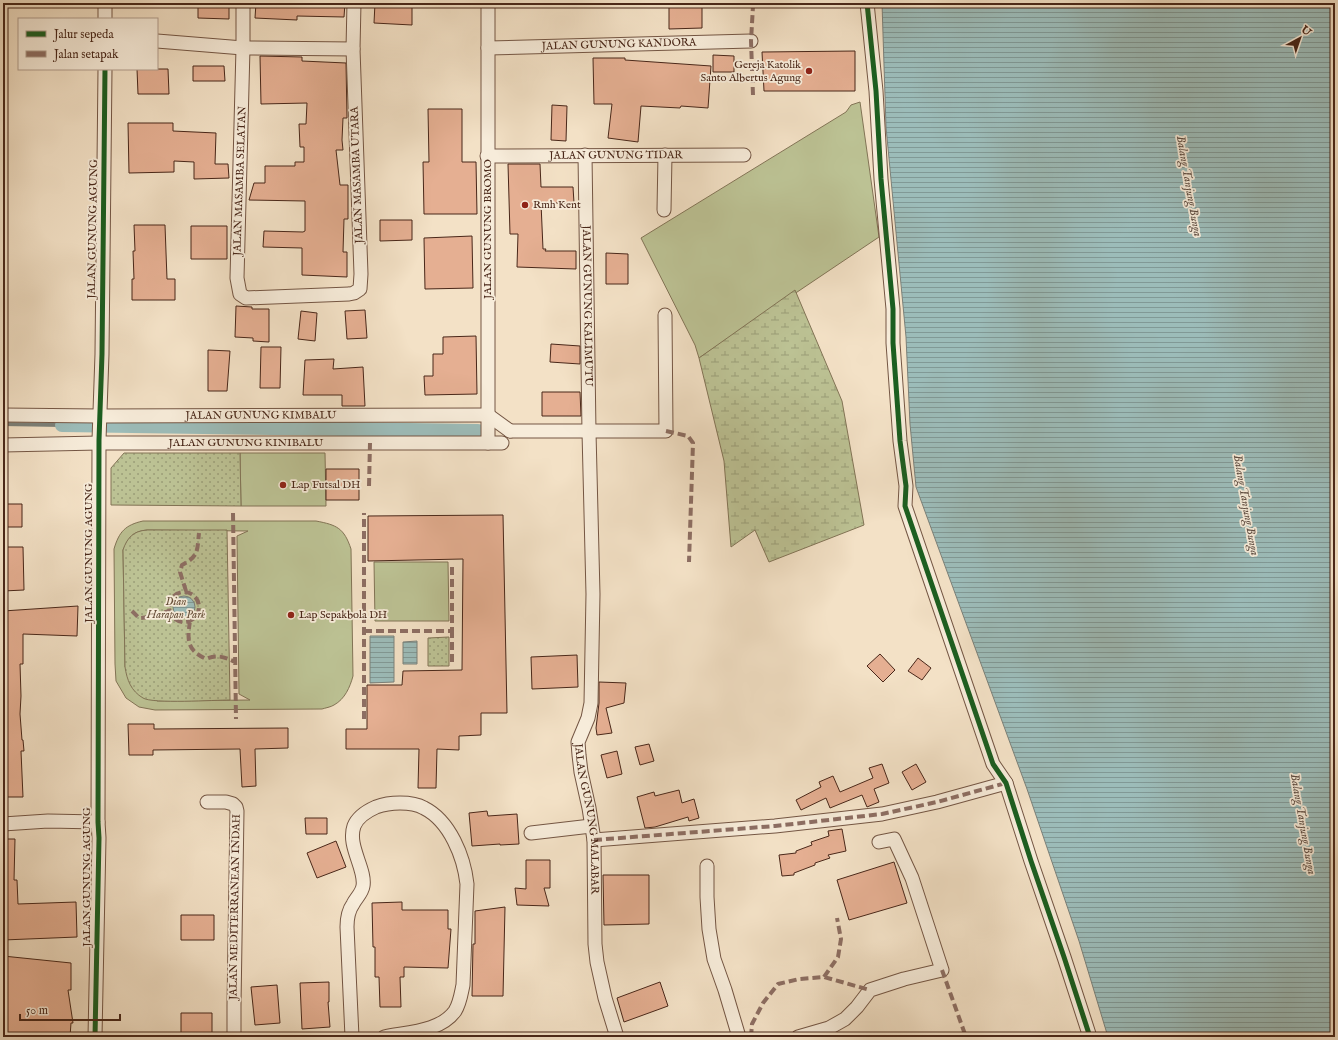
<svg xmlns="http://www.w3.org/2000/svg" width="1338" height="1040" font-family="'IM FELL English',serif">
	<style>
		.grass { fill: #bcc294; stroke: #827456; fill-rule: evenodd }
		.wetland { fill: url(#wetland-marsh); stroke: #827456 }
		.park { fill: url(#park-dots); stroke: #827456 }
		.water { fill: url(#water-rules); stroke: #7b8079 }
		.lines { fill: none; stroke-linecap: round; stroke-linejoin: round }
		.stream { stroke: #7b8079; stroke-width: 4 }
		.canal { stroke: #9cbcb9; stroke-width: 14 }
		.building { fill: #e5af92; stroke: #492719 }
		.street-casing { stroke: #745644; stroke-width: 15 }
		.street { stroke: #f7ecda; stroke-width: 13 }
		.quiet { stroke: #8d6e63; stroke-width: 4; stroke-dasharray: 8 4; stroke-linecap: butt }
		.cycleway-casing { stroke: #f7ecda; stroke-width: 8 }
		.cycleway { stroke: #1b5e20; stroke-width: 5 }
		.poi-dot { fill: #8f2418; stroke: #f7ecda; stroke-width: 1.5 }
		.labels { text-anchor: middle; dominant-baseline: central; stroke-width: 3.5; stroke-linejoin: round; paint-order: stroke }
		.street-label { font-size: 11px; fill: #492719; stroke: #f7ecda }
		.poi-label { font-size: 11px; fill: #492719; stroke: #f7ecda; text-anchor: start }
		.park-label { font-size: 11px; font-style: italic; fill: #664e38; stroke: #f7ecda }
		.water-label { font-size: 12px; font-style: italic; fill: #5e4c41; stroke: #f7ecda }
	</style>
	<defs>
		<pattern id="wetland-marsh" width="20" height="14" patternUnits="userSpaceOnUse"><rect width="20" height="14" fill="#bcc294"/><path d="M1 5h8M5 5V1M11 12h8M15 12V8" fill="none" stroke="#9b9e78"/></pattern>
		<pattern id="park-dots" width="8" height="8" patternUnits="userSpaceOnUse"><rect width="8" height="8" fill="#bcc294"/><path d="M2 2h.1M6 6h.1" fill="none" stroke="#9b9e78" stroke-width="1.8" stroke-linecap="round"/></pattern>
		<pattern id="water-rules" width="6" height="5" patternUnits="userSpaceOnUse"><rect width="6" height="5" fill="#9cbcb9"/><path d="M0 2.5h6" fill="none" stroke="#819996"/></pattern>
	</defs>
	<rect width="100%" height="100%" fill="#f3e1c6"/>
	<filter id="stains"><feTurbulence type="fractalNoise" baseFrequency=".005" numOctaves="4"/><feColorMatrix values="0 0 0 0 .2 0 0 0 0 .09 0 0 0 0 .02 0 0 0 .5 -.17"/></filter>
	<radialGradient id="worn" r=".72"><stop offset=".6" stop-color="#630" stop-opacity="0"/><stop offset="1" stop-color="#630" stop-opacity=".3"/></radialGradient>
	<!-- grass -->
	<path class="grass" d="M860 102 879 237 699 358 695 345 641 238 846 112 851 105Z
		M240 453H325L326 506H241Z
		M143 521H316C337 525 344 528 351 549L353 676C350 687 345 699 334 705 331 707 325 708 322 709L155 710 139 707 126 698 116 681 115 664 114 549C119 532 125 525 143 521ZM147 530 248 531 237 536 239 694 250 700 157 701 125 667 123 550C130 537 131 532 147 530Z
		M374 562H448L449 621H375Z"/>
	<!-- wetland -->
	<path class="wetland" d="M795 290 842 401 864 525 769 562 755 530 731 547 724 461 699 358Z"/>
	<!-- park -->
	<path class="park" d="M124 453H240L241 506 111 505V468Z
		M147 530H227L230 700C215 700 152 704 143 698 131 691 127 680 125 667L123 550C127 538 133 531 147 530Z
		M449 637V666H428V638Z"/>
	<!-- water -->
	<path class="water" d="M882 3H1335V1037H1108L1079 941 1027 789 916 487 910 424 906 337 886 127Z
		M173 607a11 11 0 1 1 22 0a11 11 0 1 1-22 0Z
		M370 636H394V682L370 683Z
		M417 641V664H403V642Z"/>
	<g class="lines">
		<!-- stream -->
		<path class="stream" d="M3 424 62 425"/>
		<!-- canal -->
		<path class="canal" d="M62 425 478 431"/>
	</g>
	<!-- building -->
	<path class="building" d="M198 3H229V19L198 18Z
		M256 3H345L344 17 297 16V20L255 18Z
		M375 3H412V25L374 23Z
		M669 3H702V28L669 29Z
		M855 51V91H764L762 52Z
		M713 55 734 56V72H713Z
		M260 56 302 57V61L346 63 347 118H343L342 140 343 150H336L340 185H348V219H344L343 252H347V277L302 275V248L263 247 264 231 303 232 305 231V201L249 200 254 183H265V166H295V162H304V147H300L299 124H306L307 103 261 104Z
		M593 58H625V60L711 66 708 108 681 106 680 108 641 106 638 142 608 138 612 104H594Z
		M193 66H224L225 81H193Z
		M137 69H168L169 94H138Z
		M552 105 567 106 566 141 551 140Z
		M428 109H462V162H476L477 214H424L423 162H429Z
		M128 123H173V131L216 133 215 164H228L229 178 194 179V162L174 161V172L129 173Z
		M508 164H540L541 187H573L574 203H541L543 249H546L545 251H576V269L517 267 518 234H510Z
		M380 220H412V240L380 241Z
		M134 225H165L167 279H175V300H132V279H134L133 251H135Z
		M191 226H227V259H191Z
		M472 236 473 288 425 289 424 238Z
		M606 253 628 254V284H606Z
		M236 306 252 307V309H269V342L253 341V338L235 337Z
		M365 310 367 338 347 339 345 311Z
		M301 311 317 313 315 341 298 339Z
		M476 336 477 394 425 395 424 376H433V354H443V337Z
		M551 344 580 346V364L550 362Z
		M261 347H281L280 388H260Z
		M208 350 230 351 227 391H208Z
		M334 359 333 369 363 367 365 406H342V395H303L305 360Z
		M542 392H580L581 416H542Z
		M326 469H359V500H326Z
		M3 504H22V527H3Z
		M503 515 507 713H481V735L459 736V750L437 749 436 788H418L419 749H346V729H367V685H402L403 671 462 670 463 559 368 561V516Z
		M3 547H23L24 590 3 591Z
		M78 606 77 636 23 634V664H20L21 696 20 714 22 740H23L24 751H21L23 797H3V665H4L5 652 3 641V611Z
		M880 654 895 670 883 682 867 666Z
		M577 655 578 687 532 689 531 657Z
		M918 658 931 668 922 680 908 671Z
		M599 682 626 683 624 703 606 708 612 733 597 735 596 728 599 703Z
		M128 724H154V729L288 728V748L255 749 256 786 242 787 240 749 153 750V755H129Z
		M649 744 654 761 640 765 635 747Z
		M617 751 622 774 607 778 601 755Z
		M882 764 889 783 874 789 879 802 867 807 862 795 830 808 826 798 801 810 796 800 821 787 819 782 833 776 840 792 873 778 869 768Z
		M916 764 926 782 912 790 902 772Z
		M679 790 682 803 694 799 699 818 689 821 688 817 655 827 645 828 637 797 654 792 655 796Z
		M487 811 488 816 517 814 519 844 500 845V844L472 846 469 813Z
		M305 818H327V834H306Z
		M842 829 846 851 828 855 830 858 815 863V865L794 873V875L782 876 779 855 796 853V851L812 845 811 842 829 836 828 831Z
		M3 839H15L14 880H17L18 904 76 902 77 937 3 940Z
		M336 841 346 867 317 878 307 853Z
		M526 860H550V888H544L549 906 517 905 515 888 526 889Z
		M894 862 907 903 849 920 837 880Z
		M603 875H649V924L604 925Z
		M402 902V910H448V929H451L448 968 404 967V977H400L401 1007H380L379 977H375V947H373L372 903Z
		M505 907 503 996H472L473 944H475V911Z
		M181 915H214V940H181Z
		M3 956 71 963V990H68L73 1023H71L70 1037H28V1036L3 1037Z
		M329 982V1002H328L330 1027 302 1029 300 983Z
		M660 982 668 1006 624 1022 617 998Z
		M277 985 280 1023 255 1025 251 987Z
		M181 1013H212V1037H181Z"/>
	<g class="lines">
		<!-- street casing -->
		<g class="street-casing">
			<g id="street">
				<path d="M105 3V19"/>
				<path d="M243 3V48L237 278 240 294 246 298 349 294 354 293 360 289 361 274 353 49 354 3"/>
				<path d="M867 3 876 91 881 179 893 309V343L900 441 906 486 905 506 993 764 1006 783 1031 861 1064 957 1090 1037"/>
				<path d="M157 41 243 48 353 49"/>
				<path id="s1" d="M488 48 751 41"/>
				<path id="s2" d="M585 155 589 432 593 594 591 703 588 718 578 742 579 755 581 772 589 808 594 840 595 944 597 962 605 998 617 1037"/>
				<path id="s3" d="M487 156 744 155"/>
				<path d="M664 210 665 155"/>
				<path id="s4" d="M3 415 99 416 488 415"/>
				<path d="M488 415 510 431"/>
				<path d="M510 431H666L665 315"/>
				<path d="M488 443V3"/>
				<path id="s5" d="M3 445 99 443H502"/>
				<path d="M207 802H226L233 804 236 807 237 811 234 1005V1037"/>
				<path d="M3 824 48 821 98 822"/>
				<path d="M531 833 591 826"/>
				<path d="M594 840 775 826 882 814 937 802 1006 783"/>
				<path d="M707 866V897L709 929 714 959 725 990 739 1037"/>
				<path d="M95 1037 99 838 98 822 99 440 102 354 105 69"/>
				<path d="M352 1037 347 927C347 919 348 911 353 904 356 898 362 893 363 886 366 869 347 846 354 826 358 816 367 811 376 807 384 804 392 803 400 803 408 803 417 804 424 808 450 821 464 857 467 884L463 985C461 994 460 1003 455 1011 440 1032 407 1032 384 1037"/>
				<path d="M798 1037 829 1028 845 1019 857 1007 870 990 904 979 942 970 912 878 894 839 879 842"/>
			</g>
		</g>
		<!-- street -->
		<use href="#street" class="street"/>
		<!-- quiet -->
		<path class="quiet" d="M753 95 751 41 753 6
			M666 431 688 436 693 443 689 562
			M369 486 370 443
			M233 513 236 719
			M186 591 180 572 182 565C199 556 197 551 199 533
			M169 607a15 15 0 1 1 30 0a15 15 0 1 1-30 0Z
			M132 611 139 618C150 618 159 613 170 611
			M190 621C187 641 187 650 206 659 217 654 224 657 235 662
			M364 631H452V565
			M452 662V631
			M364 719V513
			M594 840 775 826 882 814 937 802 1006 783
			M942 970 966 1037
			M824 977 838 957 841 939 837 918
			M751 1037 752 1024 763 1003 778 984 799 979 824 977 870 990"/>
		<!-- cycleway casing -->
		<g class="cycleway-casing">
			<path id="cycleway" d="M867 3 876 91 881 179 893 309V343L900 441 906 486 905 506 993 764 1006 783 1031 861 1064 957 1090 1037
				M95 1037 99 838 98 822 99 440 102 354 105 69"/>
		</g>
		<!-- cycleway -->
		<use href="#cycleway" class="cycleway"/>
	</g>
	<!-- markers -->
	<g class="poi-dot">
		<circle cx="809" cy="71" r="4"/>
		<circle cx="525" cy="205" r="4"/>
		<circle cx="283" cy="485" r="4"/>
		<circle cx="291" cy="615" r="4"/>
	</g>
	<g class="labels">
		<!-- street labels -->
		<g class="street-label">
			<text stroke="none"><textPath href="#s1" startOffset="131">JALAN GUNUNG KANDORA</textPath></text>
			<text stroke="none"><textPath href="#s3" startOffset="129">JALAN GUNUNG TIDAR</textPath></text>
			<text transform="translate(357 175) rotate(-92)">JALAN MASAMBA UTARA</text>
			<text transform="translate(240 181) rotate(-88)">JALAN MASAMBA SELATAN</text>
			<text transform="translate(93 229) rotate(-89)">JALAN GUNUNG AGUNG</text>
			<text transform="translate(488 229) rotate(-90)">JALAN GUNUNG BROMO</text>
			<text stroke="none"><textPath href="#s2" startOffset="151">JALAN GUNUNG KALIMUTU</textPath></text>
			<text stroke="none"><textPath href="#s4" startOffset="258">JALAN GUNUNG KIMBALU</textPath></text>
			<text stroke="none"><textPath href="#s5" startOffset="243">JALAN GUNUNG KINIBALU</textPath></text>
			<text transform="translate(89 553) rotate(-90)">JALAN GUNUNG AGUNG</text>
			<text stroke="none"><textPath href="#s2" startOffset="667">JALAN GUNUNG MALABAR</textPath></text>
			<text transform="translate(87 877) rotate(-90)">JALAN GUNUNG AGUNG</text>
			<text transform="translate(235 907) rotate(-89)">JALAN MEDITERRANEAN INDAH</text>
		</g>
		<!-- poi labels -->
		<g class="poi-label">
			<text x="801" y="65" text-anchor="end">Gereja Katolik<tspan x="801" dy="13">Santo Albertus Agung</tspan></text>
			<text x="533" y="205">Rmh Kent</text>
			<text x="291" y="485">Lap Futsal DH</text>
			<text x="299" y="615">Lap Sepakbola DH</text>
		</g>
		<!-- park labels -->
		<g class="park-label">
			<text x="176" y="602">Dian<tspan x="176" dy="13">Harapan Park</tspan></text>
		</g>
		<!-- water labels -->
		<g class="water-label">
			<text transform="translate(1189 186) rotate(80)">Balang Tanjung Bunga</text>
			<text transform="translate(1246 505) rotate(80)">Balang Tanjung Bunga</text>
			<text transform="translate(1303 824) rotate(80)">Balang Tanjung Bunga</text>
		</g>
	</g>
	<!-- margin -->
	<rect width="1338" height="1040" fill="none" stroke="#f3e1c6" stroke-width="16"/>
	<rect x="4" y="4" width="1330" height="1032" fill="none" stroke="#492719" stroke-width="2"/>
	<rect x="8" y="8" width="1322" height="1024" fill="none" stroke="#492719"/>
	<!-- legend -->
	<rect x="18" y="18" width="140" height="52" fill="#f7ecda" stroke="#b19d8d"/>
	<rect x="26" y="31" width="20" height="6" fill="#1b5e20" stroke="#b19d8d"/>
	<text x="54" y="38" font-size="12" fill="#492719">Jalur sepeda</text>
	<rect x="26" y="51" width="20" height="6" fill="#8d6e63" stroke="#b19d8d"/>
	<text x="54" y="58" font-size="12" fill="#492719">Jalan setapak</text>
	<!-- north arrow -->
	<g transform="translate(1300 38) rotate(40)" stroke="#f7ecda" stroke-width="3" paint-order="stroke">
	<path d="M0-3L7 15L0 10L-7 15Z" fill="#492719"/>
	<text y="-6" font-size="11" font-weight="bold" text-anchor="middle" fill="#492719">U</text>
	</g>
	<!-- scale -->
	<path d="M20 1014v6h100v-6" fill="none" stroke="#492719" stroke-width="2"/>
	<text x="26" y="1014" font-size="12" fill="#492719" stroke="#f7ecda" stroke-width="3" paint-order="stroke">50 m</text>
	<rect width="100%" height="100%" filter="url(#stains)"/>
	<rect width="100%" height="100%" fill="url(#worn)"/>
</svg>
